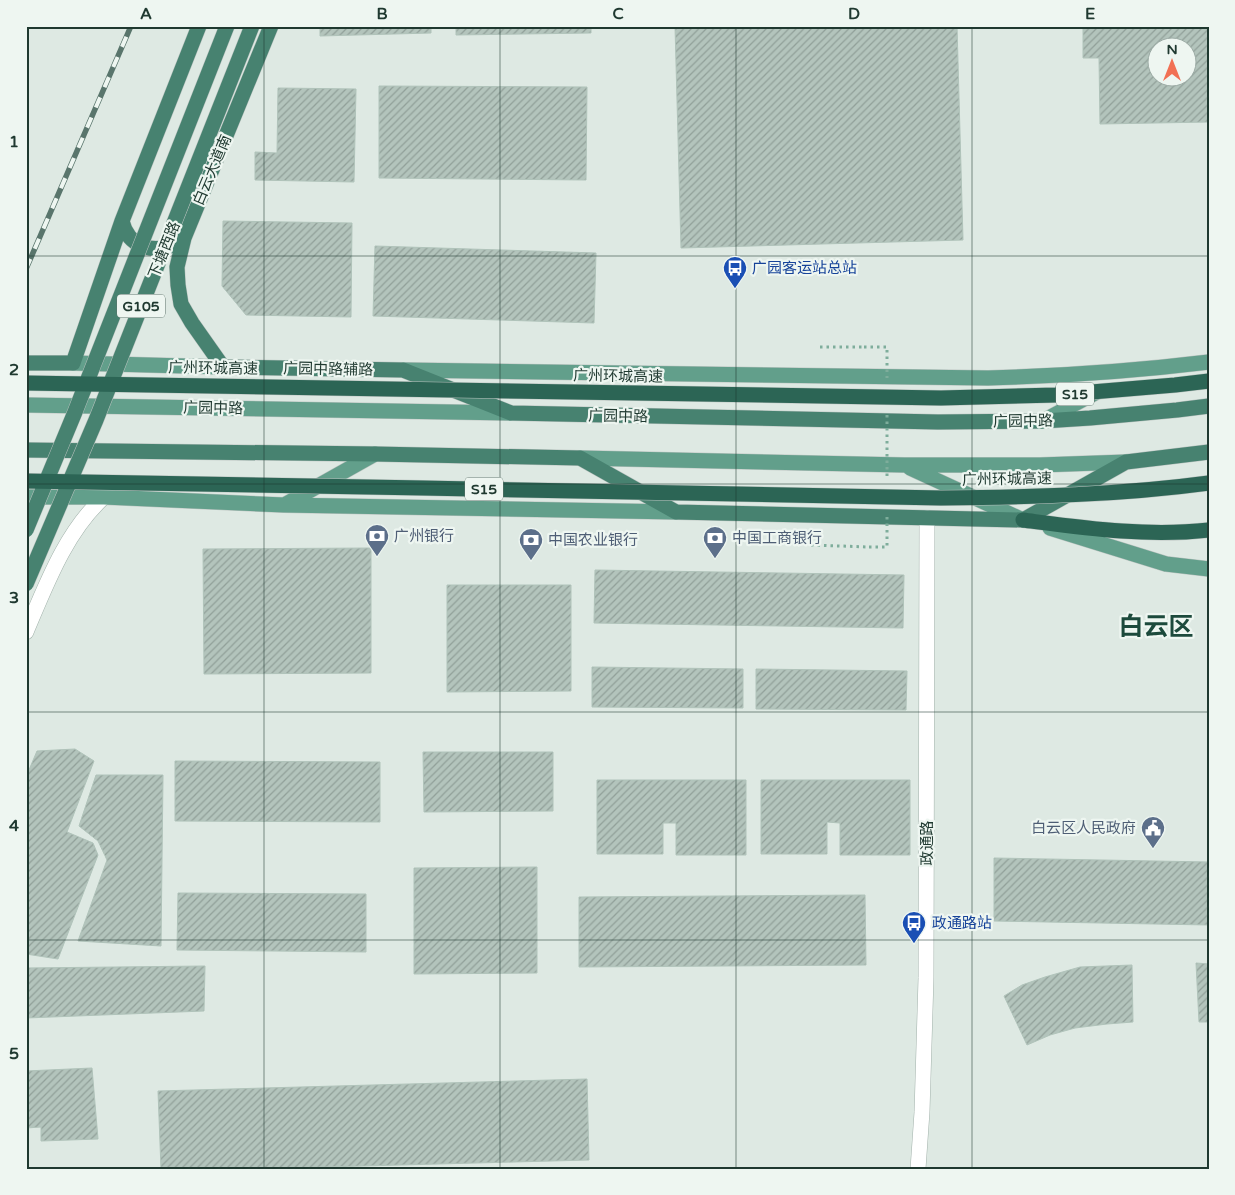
<svg xmlns="http://www.w3.org/2000/svg" width="1235" height="1195" font-family="'Varela Round','Noto Sans SC',sans-serif">
	<style>
		.building { fill: url(#building-hatch); stroke: #b0c3ba; fill-rule: evenodd }
		.lines { fill: none; stroke-linecap: round; stroke-linejoin: round }
		.tertiary-casing { stroke: #a1b1aa; stroke-width: 16 }
		.primary-casing { stroke: #bcc4c1; stroke-width: 16 }
		.trunk-casing { stroke: #bcc4c1; stroke-width: 16 }
		.motorway-casing { stroke: #bcc4c1; stroke-width: 16 }
		.path { stroke: #7ead9b; stroke-width: 3; stroke-dasharray: 2.5 4; stroke-linecap: butt }
		.tertiary { stroke: #fff; stroke-width: 15 }
		.primary { stroke: #629f8b; stroke-width: 15 }
		.trunk { stroke: #478270; stroke-width: 15 }
		.motorway { stroke: #2c6555; stroke-width: 15 }
		.rail-casing { stroke: #59756c; stroke-width: 5.5 }
		.rail { stroke: #eef6f1; stroke-width: 4; stroke-dasharray: 11; stroke-linecap: butt }
		.trunk-bridge-casing { stroke: #bcc4c1; stroke-width: 16; stroke-linecap: butt }
		.motorway-bridge-casing { stroke: #bcc4c1; stroke-width: 16; stroke-linecap: butt }
		.path-bridge { stroke: #7ead9b; stroke-width: 3; stroke-dasharray: 2.5 4; stroke-linecap: butt }
		.trunk-bridge { stroke: #478270; stroke-width: 15 }
		.motorway-bridge { stroke: #2c6555; stroke-width: 15 }
		.grid { fill: none; stroke: #1f3930; stroke-width: 1; stroke-opacity: 0.55 }
		.labels { text-anchor: middle; dominant-baseline: central; stroke-width: 4.5; stroke-linejoin: round; paint-order: stroke }
		.shield { fill: #eef6f1; stroke: #5d726a; stroke-width: 1 }
		.shield-label { font-size: 14px; font-weight: bold; fill: #1f3930 }
		.street-label { font-size: 15px; fill: #1f3930; stroke: #eef6f1 }
		.transit-label { font-size: 15px; fill: #164399; stroke: #eef6f1; text-anchor: start }
		.service-label { font-size: 15px; fill: #4e5e75; stroke: #eef6f1; text-anchor: start }
		.town-label { font-size: 25px; font-weight: bold; fill: #1c4a3c; stroke: #eef6f1 }
		.neatline { fill: none; stroke: #1f3930; stroke-width: 2 }
		.grid-label { font-size: 16px; text-anchor: middle; font-weight: bold; fill: #1f3930 }
	</style>
	<defs>
		<pattern id="building-hatch" width="6" height="6" patternUnits="userSpaceOnUse" patternTransform="scale(1.25)"><rect width="6" height="6" fill="#b3c4bc"/><path d="M-1 1l2-2M0 6l6-6M5 7l2-2" fill="none" stroke="#91a099"/></pattern>
	</defs>
	<rect width="100%" height="100%" fill="#dee9e3"/>
	<!-- building -->
	<path class="building" d="M320 26H431V33L320 36Z
		M456 26H591V33L456 35Z
		M675 26H957L963 240 681 248Z
		M1083 26H1209V122L1100 124 1099 58H1083ZM1158 48H1188V78H1158Z
		M379 86 587 87 586 180 379 178Z
		M278 88 356 89 354 182 255 180V152L277 153Z
		M223 221 352 223 351 317 246 315 222 286Z
		M375 246 596 253 594 323 373 316Z
		M371 548V673L204 674 203 549Z
		M595 570 904 575 903 628 594 623Z
		M447 585H571V691L447 692Z
		M592 667 743 669V708L592 707Z
		M756 669 907 671 906 710 756 709Z
		M75 749 94 761 67 832 93 843 98 855 58 959 26 954V777L37 751Z
		M423 752H553V811L424 812Z
		M175 761 380 762V822L175 821Z
		M96 775H163L161 946 78 941 107 860 98 841 79 826Z
		M597 780H746V855H676V823H663V854H597Z
		M761 780H910V855H840V823L827 822V854H761Z
		M994 858 1209 862V925L994 921Z
		M537 867V973L414 974V868Z
		M178 893 366 894V952L177 950Z
		M865 895 866 965 579 967V897Z
		M1196 963 1209 964V1022H1199Z
		M1132 965 1133 1022 1107 1024 1075 1028 1050 1035 1027 1045 1004 996 1022 985 1045 977 1080 967Z
		M205 966 204 1011 26 1018V968Z
		M92 1068 98 1139 41 1141V1127L26 1128V1071Z
		M587 1079 589 1160 251 1169H161L158 1091Z"/>
	<g class="lines">
		<!-- tertiary casing -->
		<g class="tertiary-casing">
			<path id="tertiary" d="M26 632C46 585 66 531 104 497
				M918 1169 922 1112 926 978 927 518"/>
		</g>
		<!-- primary casing -->
		<g class="primary-casing">
			<path id="primary" d="M73 363 223 367
				M404 370 988 378C1062 376 1135 371 1209 362
				M26 405 510 413
				M1043 421 1097 392
				M580 458 904 465H1040L1126 462
				M910 468 1023 520
				M26 497H104L284 505 676 512
				M286 504 375 454
				M1050 528 1166 564 1209 569"/>
		</g>
		<!-- trunk casing -->
		<g class="trunk-casing">
			<path id="trunk" d="M271 26 184 238 177 267 178 285 181 304 192 323 223 367 403 370 511 413 938 422 1043 421 1090 418 1177 410 1209 406
				M122 221C128 247 154 255 176 243
				M26 363H73L122 221 199 26
				M26 450 375 454 580 458 676 512 1023 520 1126 462 1209 452"/>
		</g>
		<!-- motorway casing -->
		<g class="motorway-casing">
			<path id="motorway" d="M1023 520C1085 528 1146 537 1209 530"/>
		</g>
		<!-- path -->
		<path class="path" d="M820 347H864
			M811 545 869 547"/>
		<!-- tertiary -->
		<use href="#tertiary" class="tertiary"/>
		<!-- primary -->
		<use href="#primary" class="primary"/>
		<!-- trunk -->
		<use href="#trunk" class="trunk"/>
		<!-- motorway -->
		<use href="#motorway" class="motorway"/>
		<!-- rail casing -->
		<g class="rail-casing">
			<path id="rail" d="M26 269 131 26"/>
		</g>
		<!-- rail -->
		<use href="#rail" class="rail"/>
		<!-- trunk-bridge casing -->
		<g class="trunk-bridge-casing">
			<path id="trunk-bridge" d="M26 530 75 412 227 26
				M26 584 96 420 252 26"/>
		</g>
		<!-- motorway-bridge casing -->
		<g class="motorway-bridge-casing">
			<path id="motorway-bridge" d="M26 383 941 398 1056 395 1175 385 1209 381
				M26 481 423 488 941 498C1031 497 1120 495 1209 483"/>
		</g>
		<!-- path-bridge -->
		<path class="path-bridge" d="M864 347H887V378
			M887 415V478
			M869 547H887V515"/>
		<!-- trunk-bridge -->
		<use href="#trunk-bridge" class="trunk-bridge"/>
		<!-- motorway-bridge -->
		<use href="#motorway-bridge" class="motorway-bridge"/>
	</g>
	<!-- grid -->
	<path class="grid" d="M264 26V1169M500 26V1169M736 26V1169M972 26V1169M26 256H1209M26 484H1209M26 712H1209M26 940H1209"/>
	<!-- icons -->
	<defs>
		<g id="bus-pin" transform="scale(1.25)"><path d="M0 17L-7.5 6A9.5 9.5 0 1 1 7.5 6Z" fill="#1a4fb4" stroke="#eef6f1"/><path d="M-5-6H5V4H4V6H2V4H-2V6H-4V4H-5ZM-3.5-4V0h7V-4ZM-3.5 1.2v1.5H-2V1.2ZM2 1.2v1.5H3.5V1.2Z" fill="#fff"/></g>
		<g id="bank-pin" transform="scale(1.25)"><path d="M0 17L-7.5 6A9.5 9.5 0 1 1 7.5 6Z" fill="#5c6f8a" stroke="#eef6f1"/><path d="M-6-4H6V4H-6ZM0-2.3a2.3 2.3 0 1 0 0 4.6a2.3 2.3 0 1 0 0-4.6Z" fill="#fff"/></g>
		<g id="civic-pin" transform="scale(1.25)"><path d="M0 17L-7.5 6A9.5 9.5 0 1 1 7.5 6Z" fill="#5c6f8a" stroke="#eef6f1"/><path d="M-.6-6.5H3V-4.5H.6V-3L4-1V1h2V6H-6V1h2V-1L-.6-3ZM-1.2 2.5V6h2.4V2.5Z" fill="#fff"/></g>
	</defs>
	<g fill-rule="evenodd">
		<use href="#bus-pin" x="735" y="268"/>
		<use href="#bank-pin" x="377" y="536"/>
		<use href="#bank-pin" x="715" y="538"/>
		<use href="#bank-pin" x="531" y="540"/>
		<use href="#civic-pin" x="1153" y="828"/>
		<use href="#bus-pin" x="914" y="923"/>
	</g>
	<g class="labels">
		<!-- shield labels -->
		<g class="shield">
			<rect x="117" y="294.5" width="48" height="23" rx="4"/>
			<rect x="1056" y="382.5" width="38" height="23" rx="4"/>
			<rect x="465" y="477.5" width="38" height="23" rx="4"/>
		</g>
		<g class="shield-label">
			<text x="141" y="306">G105</text>
			<text x="1075" y="394">S15</text>
			<text x="484" y="489">S15</text>
		</g>
		<!-- street labels -->
		<g class="street-label">
			<text transform="translate(212 170) rotate(-67)">白云大道南</text>
			<text transform="translate(164 250) rotate(-68)">下塘西路</text>
			<text transform="translate(213 368) rotate(1)">广州环城高速</text>
			<text transform="translate(328 369) rotate(1)">广园中路辅路</text>
			<text transform="translate(618 376) rotate(1)">广州环城高速</text>
			<text transform="translate(213 408) rotate(1)">广园中路</text>
			<text transform="translate(618 416) rotate(1)">广园中路</text>
			<text transform="translate(1023 421) rotate(-1)">广园中路</text>
			<text transform="translate(1007 479) rotate(-1)">广州环城高速</text>
			<text transform="translate(927 843) rotate(-90)">政通路</text>
		</g>
		<!-- transit labels -->
		<g class="transit-label">
			<text x="752" y="268">广园客运站总站</text>
			<text x="932" y="923">政通路站</text>
		</g>
		<!-- service labels -->
		<g class="service-label">
			<text x="394" y="536">广州银行</text>
			<text x="732" y="538">中国工商银行</text>
			<text x="548" y="540">中国农业银行</text>
			<text x="1136" y="828" text-anchor="end">白云区人民政府</text>
		</g>
		<!-- town labels -->
		<g class="town-label">
			<text x="1156" y="627">白云区</text>
		</g>
	</g>
	<!-- border -->
	<rect width="1235" height="1195" fill="none" stroke="#eef6f1" stroke-width="55"/>
	<!-- north arrow -->
	<g transform="translate(1172 62)"><circle r="24" fill="#eef6f1" stroke="#9baaa4"/>
	<path d="M0-4L9 19L0 12L-9 19Z" fill="#f17054"/>
	<text y="-8" font-size="14" font-weight="bold" text-anchor="middle" fill="#1f3930">N</text>
	</g>
	<rect x="28" y="28" width="1180" height="1140" class="neatline"/>
	<g class="grid-label">
		<text x="146" y="19">A</text>
		<text x="382" y="19">B</text>
		<text x="618" y="19">C</text>
		<text x="854" y="19">D</text>
		<text x="1090" y="19">E</text>
		<text x="14" y="147">1</text>
		<text x="14" y="375">2</text>
		<text x="14" y="603">3</text>
		<text x="14" y="831">4</text>
		<text x="14" y="1059">5</text>
	</g>
</svg>
